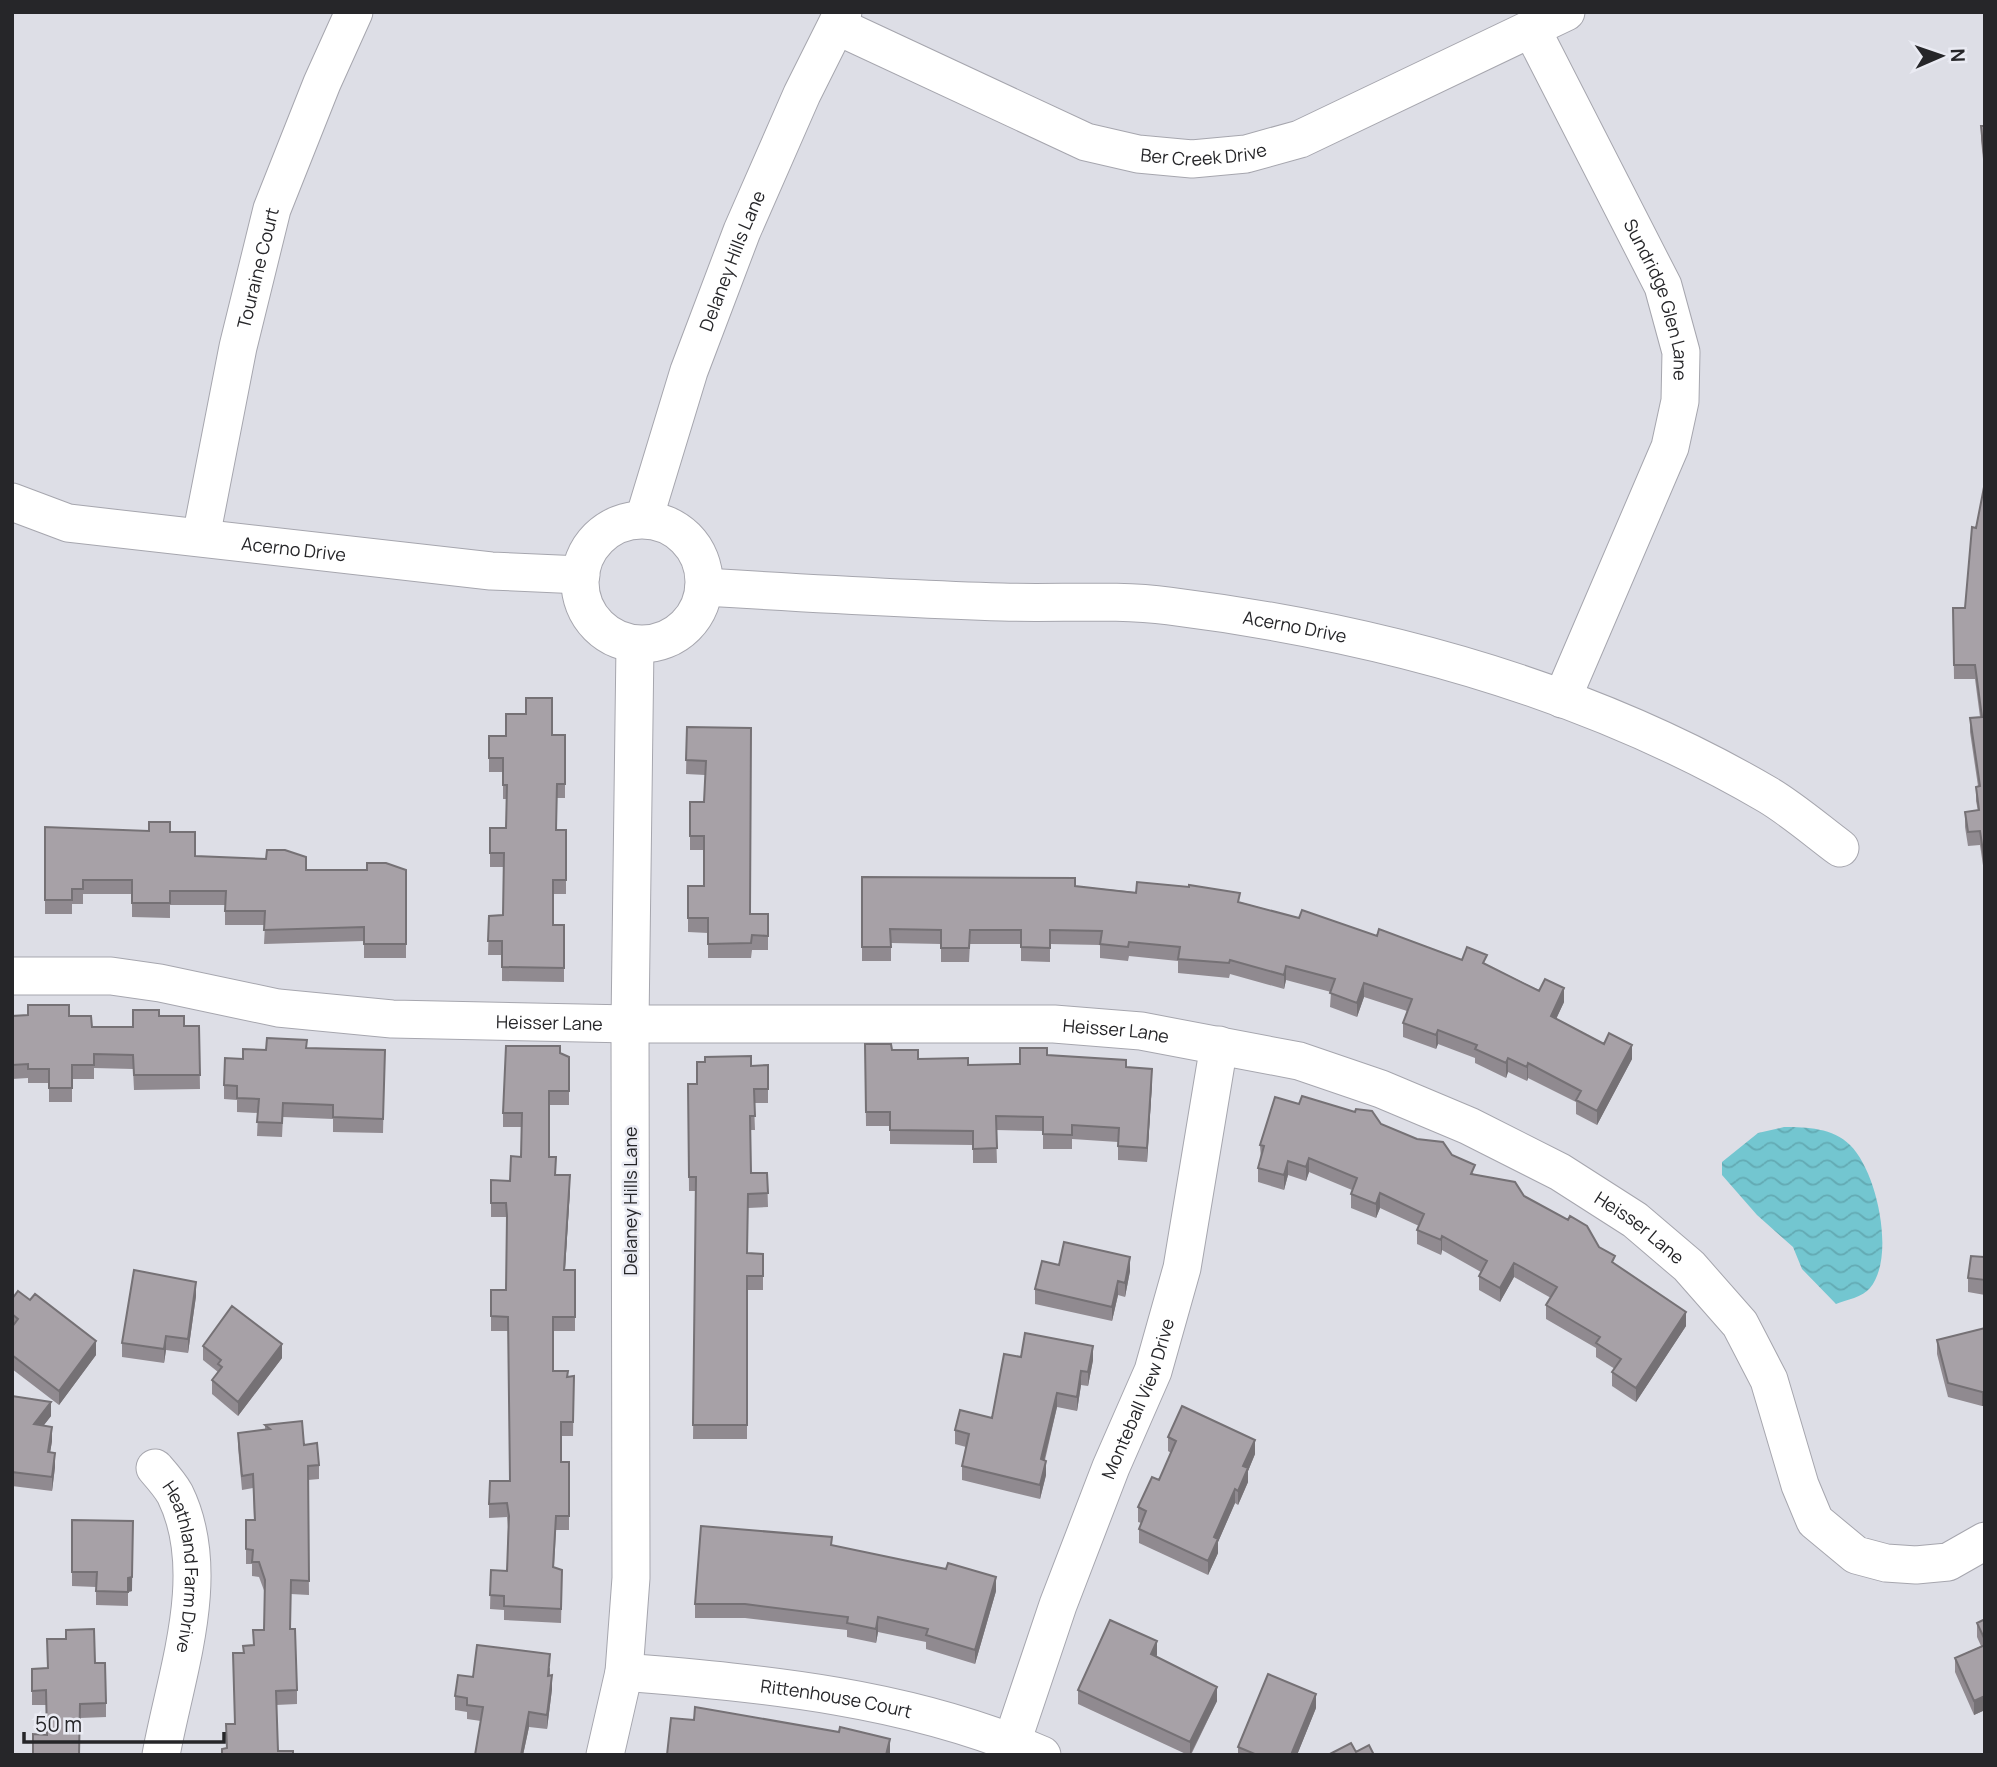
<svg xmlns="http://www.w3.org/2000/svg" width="1997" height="1767" font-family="Manrope,sans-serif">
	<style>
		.water { fill: url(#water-waves) }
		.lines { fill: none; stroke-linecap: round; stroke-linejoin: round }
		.minor-casing { stroke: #a6a6ae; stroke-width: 39 }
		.minor { stroke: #fff; stroke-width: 37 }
		.wall { fill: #908a90 }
		.shaded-wall { fill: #757175 }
		.building { fill: #a7a1a7; stroke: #757175; stroke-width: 2 }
		.labels { text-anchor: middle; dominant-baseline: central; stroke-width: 5; stroke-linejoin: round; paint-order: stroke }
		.street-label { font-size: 18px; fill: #262629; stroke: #eaebf3 }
	</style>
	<defs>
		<pattern id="water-waves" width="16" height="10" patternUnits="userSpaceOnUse" patternTransform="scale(1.75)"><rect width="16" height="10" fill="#73c6d0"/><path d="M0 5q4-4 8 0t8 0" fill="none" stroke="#63aab3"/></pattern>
	</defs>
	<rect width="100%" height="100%" fill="#dddee6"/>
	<!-- water -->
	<path class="water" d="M1784 1127C1807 1127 1833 1128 1850 1145 1877 1171 1896 1257 1870 1288 1863 1297 1846 1300 1836 1304L1802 1269 1793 1247 1757 1215 1722 1175V1162L1758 1133Z"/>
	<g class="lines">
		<!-- minor casing -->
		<g class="minor-casing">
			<g id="minor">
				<path id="s1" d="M837 26 1086 142 1138 154 1192 159 1246 154 1300 139 1566 12"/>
				<path id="s2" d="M1532 30 1663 286 1681 352 1680 401 1670 447 1562 699"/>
				<path id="s3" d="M12 502 68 523 491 571 581 575"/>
				<path id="s4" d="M644 519 689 371 742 231 802 94 843 12"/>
				<circle cx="642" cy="582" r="62"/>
				<path id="s5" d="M201 537 238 347 272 209 322 83 354 12"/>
				<path id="s6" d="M704 587C803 593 902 599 1002 602 1057 604 1114 599 1169 606 1376 632 1587 689 1768 795 1793 810 1816 830 1840 848"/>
				<path id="s7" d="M12 976H111L160 983 278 1008 392 1019 630 1024H1054L1141 1031 1299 1061 1381 1089 1469 1126 1560 1172 1635 1220 1689 1266 1740 1324 1769 1380 1800 1485 1815 1521 1856 1555 1886 1563 1916 1565 1948 1562 1985 1541"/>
				<path id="s8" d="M155 1468C162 1476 170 1485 175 1494 214 1573 176 1673 161 1755"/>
				<path id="s9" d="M624 1672C767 1684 909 1697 1042 1755"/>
				<path id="s10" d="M1012 1742 1058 1605 1111 1467 1153 1371 1182 1268 1219 1045"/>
				<path d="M605 1755 624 1672 631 1578 630 1024 635 645"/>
			</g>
		</g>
		<!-- minor -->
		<use href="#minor" class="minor"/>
	</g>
	<!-- wall -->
	<path class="wall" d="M1981 126H1985V178L1981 140Z
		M1985 407V431L1983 430V416Z
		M1985 482V879L1980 845 1968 846 1965 827V812L1978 811 1976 801V787L1978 786 1970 732V718L1980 717 1975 679H1954L1953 608H1965L1976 528Z
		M687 727 751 728 750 914H768V950H752L751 958H708V933L688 932V886H704V850H690V802H704L705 775 686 774Z
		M565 735V798H557V830H566V894H553V925H564V982L502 981V955H488L489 916 503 915V867H490V828H506L507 799H503V772H489V736Z
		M45 827 170 832 195 856 306 870H406V958H364V941L264 944 265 925H225V905H170V918L132 917V894H83V904H72V914H45Z
		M862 877 1075 886 1240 902 1299 918 1377 936 1462 960 1487 965 1564 1002 1556 1019 1632 1059 1597 1125 1576 1114V1102L1528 1078 1527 1081 1508 1072 1506 1078 1475 1063V1058L1438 1044 1436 1049 1403 1037V1023L1407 1011 1364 997 1357 1017 1330 1007 1331 992 1286 980 1284 989 1230 974 1229 978 1178 973V961L1129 956 1128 961 1100 958V945L1050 944V962L1021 961V944H970L969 962H941V944L891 943V961H862Z
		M12 1016 92 1027H133L159 1016 184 1026H199L200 1089 134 1090 133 1069 94 1068V1079H72V1102H49V1083H28V1078L12 1079Z
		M865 1044 892 1050 918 1059 968 1065 1020 1064 1047 1055 1126 1067 1152 1083 1147 1162 1118 1160V1142L1072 1139V1149H1043V1131L996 1130 997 1163H973V1145L890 1144V1126H866Z
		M307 1048 385 1050 383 1133 333 1132V1119L283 1117 282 1137 257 1136 258 1113 237 1112V1100L224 1099V1085L243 1059 266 1050Z
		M560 1053 569 1057V1105H549V1157L555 1175 570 1189 565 1270H575V1331H553V1371L568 1377 574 1376 573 1436H561V1462H569V1530H556L554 1567 562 1584 561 1623 504 1620V1610L490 1609 491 1570 507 1571 508 1527 507 1517 489 1518V1504L510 1481 508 1331H491V1290H506L507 1230 506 1217H491V1180L510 1181 521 1157V1127H503V1113Z
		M705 1062 751 1066 768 1065V1103H754L755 1130H750L751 1173H767L768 1207 748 1208V1253L763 1254V1290H747V1439H693L696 1191H689L688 1084H697Z
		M1299 1104 1381 1124 1452 1155 1475 1175 1524 1196 1599 1247 1615 1264 1686 1326 1636 1402 1612 1386V1372L1615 1369 1596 1357V1348L1546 1319V1305L1551 1298 1514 1277 1500 1302 1479 1290V1276L1481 1272 1442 1250 1441 1255 1417 1244V1230L1419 1226 1380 1208 1376 1218 1351 1208V1194L1352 1190 1309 1172 1306 1181 1288 1175 1284 1190 1258 1182V1168L1261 1159 1260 1145Z
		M1985 1251V1295L1968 1292V1278L1984 1257Z
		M1059 1265 1130 1271 1125 1297 1118 1295 1112 1321 1035 1304V1289Z
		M196 1296 188 1353 166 1350 164 1363 122 1357V1343Z
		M12 1299 96 1355 59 1405 12 1369Z
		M1985 1328V1406H1982L1948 1397 1937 1354V1340Z
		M203 1346 282 1358 238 1416 212 1394V1380L218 1372 203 1360Z
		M1021 1357 1093 1360 1088 1386 1081 1385 1077 1411 1057 1407 1045 1460 1046 1475 1040 1499 962 1480V1466L966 1447 955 1444V1430L992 1418Z
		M12 1396 51 1416 43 1426 52 1441 50 1452 55 1467 52 1491 12 1486Z
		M265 1425 304 1445 319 1465V1479L308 1480 309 1595 291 1594 290 1629 297 1690V1704L276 1705 278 1751 293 1755 227 1748 235 1724 243 1653 253 1645 264 1630 265 1593 259 1577 252 1576V1564H246V1520H254L253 1488 242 1490 238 1447V1433L265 1430Z
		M1168 1437 1255 1454 1248 1471V1482L1238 1505 1235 1503 1218 1542V1553L1208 1575 1139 1543V1529L1141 1523 1138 1522V1507L1159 1480 1171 1453 1168 1451Z
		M72 1520 132 1591 128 1592V1606L96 1605V1587L72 1586Z
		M832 1545 996 1591 975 1664 926 1649V1642L878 1632 876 1643 847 1637V1630L745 1618H695V1604Z
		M1985 1619V1710L1974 1715 1955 1672V1658L1981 1646 1977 1637V1623Z
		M1157 1655 1156 1657 1217 1701 1191 1755H1188L1078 1704V1690Z
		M95 1663 106 1703V1717L80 1718 47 1735 46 1705H32V1669Z
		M550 1668V1676L552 1689 547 1729 529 1727 523 1755H475L481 1721 467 1719V1712L455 1710V1696L473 1677Z
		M1316 1708 1297 1755H1238V1747Z"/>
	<!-- shaded-wall -->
	<path class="shaded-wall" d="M1286 966V980L1284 989V975Z
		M1364 983V997L1357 1017V1003Z
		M1564 988V1002L1551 1030V1016Z
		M1438 1030V1044L1436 1049V1035Z
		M1632 1045V1059L1597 1125V1111Z
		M1508 1058V1072L1506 1078V1063Z
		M1528 1063V1078L1527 1081V1067Z
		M1152 1069V1083L1147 1162V1148Z
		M1309 1158V1172L1306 1181V1167Z
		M1288 1161V1175L1284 1190V1175Z
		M570 1175V1189L564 1284V1270Z
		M1380 1193V1208L1376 1218V1204Z
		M1442 1236V1250L1441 1255V1240Z
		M1130 1257V1271L1125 1297V1283Z
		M1514 1263V1277L1500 1302V1288Z
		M1118 1281V1295L1112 1321V1307Z
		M196 1282V1296L188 1353V1339Z
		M1686 1312V1326L1636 1402V1388Z
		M166 1336V1350L164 1363V1349Z
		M96 1341V1355L59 1405V1391Z
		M282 1344V1358L238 1416V1402Z
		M1093 1346V1360L1088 1386V1372Z
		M1081 1371V1385L1077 1411V1397Z
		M1982 1392H1985V1406H1982Z
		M1057 1393V1407L1041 1473V1459Z
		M51 1402V1416L34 1438V1424Z
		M52 1427V1441L48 1466V1452Z
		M1255 1440V1454L1248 1471V1482L1238 1505V1491L1243 1466Z
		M55 1453V1467L52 1491V1477Z
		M1046 1461V1475L1040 1499V1485Z
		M1235 1489V1503L1218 1542V1553L1208 1575V1561L1214 1537Z
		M133 1521 132 1591 128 1592V1606V1578Z
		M996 1577V1591L975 1664V1650Z
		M878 1617V1632L876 1643V1629Z
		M1157 1641V1655L1151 1669V1654Z
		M552 1675V1689L547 1729V1715Z
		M1217 1687V1701L1190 1755V1742Z
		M1316 1694V1708L1297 1755H1291Z
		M1985 1696V1710L1974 1715V1701Z
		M529 1712V1727L523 1755H521Z
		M890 1739V1753L889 1755H886Z"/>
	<!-- building -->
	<path class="building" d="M1981 126H1985V164Z
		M1985 482V865L1980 831 1968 832 1965 812 1979 810 1976 787 1980 786 1970 718 1982 717 1975 665H1954L1953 608H1965L1972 527 1976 528Z
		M526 698H552V735H565V784H557L556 830H566V880H553V925H564V968L502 967V941H488L489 916 503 915 504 853H490V828H506L507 785H503V758H489V736H506V714H526Z
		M687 727 751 728 750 914H768V936L752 935 751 943 708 944V918H688V886H704V836H690V802H704L706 761 686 760Z
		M149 822H170V832H195V856L266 859 267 850H285L306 857V870H367V863H386L406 870V944H364V927L264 930 265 911H225L226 891H170V903H132V880H83V889H72V900H45V827L149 831Z
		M862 877 1075 878V886L1136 893 1137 882 1189 887V885L1240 893 1238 902 1299 918 1302 910 1377 936 1379 929 1462 960 1467 947 1487 955 1483 963 1539 991 1545 979 1564 988 1551 1016 1604 1044 1609 1033 1632 1045 1597 1111 1576 1100 1581 1091 1528 1063 1527 1067 1508 1058 1506 1063 1475 1049 1477 1045 1438 1030 1436 1035 1403 1023 1412 999 1364 983 1357 1003 1330 993 1335 979 1286 966 1284 975 1230 960 1229 963 1178 959 1180 947 1129 942 1128 947 1100 944 1102 931 1050 930V948L1021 947V930H970L969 948H941V930L890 929 891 947H862Z
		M28 1005H69V1016H91L92 1027H133V1010H159V1016H184V1026H199L200 1075H134L133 1055 94 1054V1065H72V1088H49V1069H28V1064L12 1065V1016L28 1015Z
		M267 1038 307 1040 306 1048 385 1050 383 1119 333 1117V1105L283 1103 282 1123 257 1122 259 1099 237 1098V1086L224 1085 225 1058 243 1059V1049L266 1050Z
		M865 1044H891L892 1050H918V1059L968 1058V1065L1020 1064V1048H1047V1055L1126 1060V1067L1152 1069 1147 1148 1118 1146 1119 1128 1072 1125V1135L1043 1134V1117L996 1116 997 1148 973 1149V1131L890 1130V1112H866Z
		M506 1046H560V1053L569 1057V1091H549V1157H556L555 1175H570L564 1270H575V1317H553V1371H568L567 1377 574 1376 573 1422H561V1462H569V1516H556L553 1567 562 1570 561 1609 504 1606V1596L490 1595 491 1570 507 1571 509 1516 507 1503 489 1504 490 1481H510L508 1317 491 1316V1290H506L507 1216 506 1203H491V1180L510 1181 511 1156 521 1157 522 1113H503Z
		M751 1056V1066L768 1065V1089H754L755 1116H750L751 1173H767L768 1193 748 1194 747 1253 763 1254V1276H747V1425H693L696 1177H689L688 1084H697V1062H705V1057Z
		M1302 1096 1355 1112 1356 1109 1372 1111 1381 1124 1417 1139 1443 1142 1452 1155 1475 1165 1471 1174 1515 1182 1524 1196 1568 1220 1570 1216 1587 1226 1599 1247 1615 1256 1612 1262 1686 1312 1636 1388 1612 1372 1621 1359 1596 1343 1600 1337 1546 1305 1557 1287 1514 1263 1500 1288 1479 1276 1487 1261 1442 1236 1441 1240 1417 1230 1424 1214 1380 1193 1376 1204 1351 1194 1357 1178 1309 1158 1306 1167 1288 1161 1284 1175 1258 1168 1264 1146 1260 1145 1275 1097 1299 1104Z
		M1064 1242 1130 1257 1125 1283 1118 1281 1112 1307 1035 1289 1042 1261 1059 1265Z
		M1985 1251V1280L1968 1278 1971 1256 1984 1257Z
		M134 1270 196 1282 188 1339 166 1336 164 1349 122 1343Z
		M18 1291 30 1300 35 1294 96 1341 59 1391 12 1355V1327L18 1319 12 1314V1299Z
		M232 1306 282 1344 238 1402 212 1380 222 1367 218 1364 221 1360 203 1346Z
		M1985 1328V1392H1982L1948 1383 1937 1340Z
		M1025 1333 1093 1346 1088 1372 1081 1371 1077 1397 1057 1393 1041 1459 1046 1461 1040 1485 962 1466 969 1434 955 1430 960 1410 992 1418 1004 1354 1021 1357Z
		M12 1396 51 1402 34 1424 52 1427 48 1452 55 1453 52 1477 12 1472Z
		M1182 1406 1255 1440 1243 1466 1248 1468 1238 1491 1235 1489 1214 1537 1218 1539 1208 1561 1139 1529 1146 1511 1138 1507 1152 1477 1159 1480 1176 1441 1168 1437Z
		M302 1421 304 1445 317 1443 319 1465 308 1466 309 1581 291 1580 290 1629H295L297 1690 276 1691 278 1751H293V1755H222V1749L227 1748 226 1724H235L233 1653H244L243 1646 254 1645 253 1630H264L265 1580 259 1562H252L253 1550 246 1549V1520H255L253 1474 242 1476 238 1433 270 1429 265 1425Z
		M72 1520 133 1521 132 1577 128 1578V1592L96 1591 97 1572H72Z
		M701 1526 832 1537 831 1545 946 1569 948 1563 996 1577 975 1650 926 1635 928 1629 878 1617 876 1629 847 1623 848 1617 745 1604H695Z
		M1985 1619V1640L1977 1623Z
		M1110 1620 1157 1641 1151 1654 1217 1687 1190 1742 1078 1690Z
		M94 1629 95 1663H105L106 1703 80 1704 79 1755H33V1734L47 1735 46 1690 32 1691V1669L48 1668 47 1639H66V1630Z
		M477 1645 550 1654 548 1676 552 1675 547 1715 529 1712 521 1755H475L483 1707 467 1705V1698L455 1696 458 1675 473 1677Z
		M1985 1645V1696L1974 1701 1955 1658Z
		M1268 1674 1316 1694 1291 1755H1257L1238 1747Z
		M695 1707 839 1732 840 1727 890 1739 886 1755H667L671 1718 694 1720Z
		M1351 1743 1356 1752 1369 1745 1374 1755H1328Z"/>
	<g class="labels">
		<!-- street labels -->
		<g class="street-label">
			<text stroke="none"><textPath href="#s1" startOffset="394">Ber Creek Drive</textPath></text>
			<text stroke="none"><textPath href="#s4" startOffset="273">Delaney Hills Lane</textPath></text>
			<text stroke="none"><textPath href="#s5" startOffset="275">Touraine Court</textPath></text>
			<text stroke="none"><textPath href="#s2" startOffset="299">Sundridge Glen Lane</textPath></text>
			<text stroke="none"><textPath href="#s3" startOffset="287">Acerno Drive</textPath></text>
			<text stroke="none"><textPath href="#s6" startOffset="593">Acerno Drive</textPath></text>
			<text stroke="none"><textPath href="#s7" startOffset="541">Heisser Lane</textPath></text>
			<text stroke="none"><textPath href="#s7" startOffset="1108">Heisser Lane</textPath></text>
			<text transform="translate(630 1201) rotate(-90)">Delaney Hills Lane</text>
			<text stroke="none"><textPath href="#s7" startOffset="1675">Heisser Lane</textPath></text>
			<text stroke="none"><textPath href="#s10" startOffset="366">Monteball View Drive</textPath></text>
			<text stroke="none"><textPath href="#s8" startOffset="107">Heathland Farm Drive</textPath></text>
			<text stroke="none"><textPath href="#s9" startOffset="214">Rittenhouse Court</textPath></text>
		</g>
	</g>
	<!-- border -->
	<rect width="1997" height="1767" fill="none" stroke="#262629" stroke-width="28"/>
	<!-- north arrow -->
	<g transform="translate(1941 56) rotate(88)" stroke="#eaebf3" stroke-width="5" paint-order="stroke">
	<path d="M0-5L12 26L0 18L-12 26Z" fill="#262629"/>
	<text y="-10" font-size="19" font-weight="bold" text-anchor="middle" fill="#262629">N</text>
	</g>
	<!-- scale -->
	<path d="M24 1732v10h200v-10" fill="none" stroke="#262629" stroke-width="3.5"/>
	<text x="35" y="1732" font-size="21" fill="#262629" stroke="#eaebf3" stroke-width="5" paint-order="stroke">50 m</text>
</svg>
